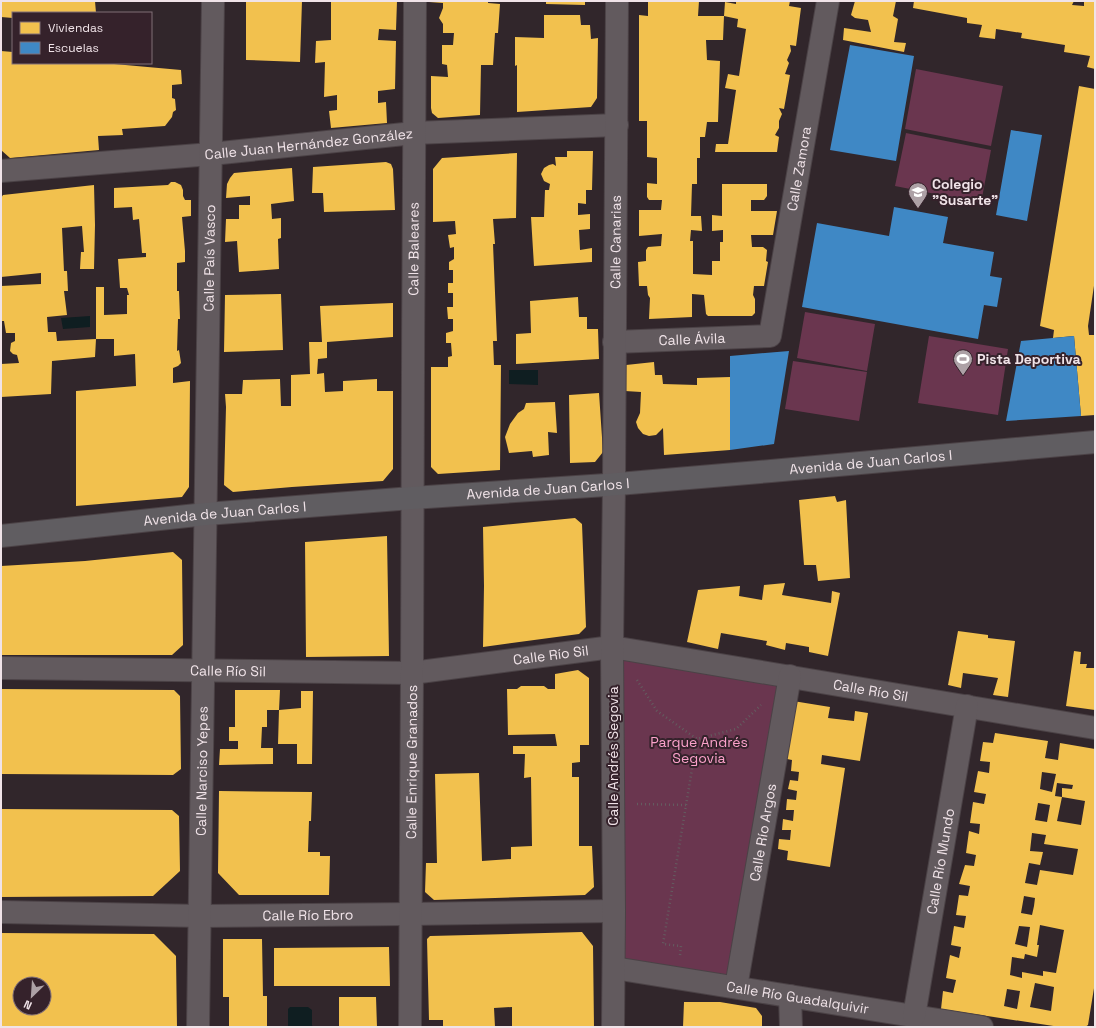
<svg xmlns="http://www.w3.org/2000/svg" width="1096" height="1028" font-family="'Space Grotesk',sans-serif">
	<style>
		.green { fill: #6a364f }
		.water { fill: #0f1e21 }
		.homes { fill: #f2c14e; fill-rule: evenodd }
		.schools { fill: #3f88c5 }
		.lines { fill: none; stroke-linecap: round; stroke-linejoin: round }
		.street-casing { stroke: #4b4246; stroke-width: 24 }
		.secondary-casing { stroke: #4b4246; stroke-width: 24 }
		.path { stroke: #645c60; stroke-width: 2.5; stroke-dasharray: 1 3; stroke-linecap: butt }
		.street { stroke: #625a5e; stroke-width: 22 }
		.secondary { stroke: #605d61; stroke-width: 22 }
		.labels { text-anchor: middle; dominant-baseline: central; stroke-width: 4; stroke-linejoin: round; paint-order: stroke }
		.street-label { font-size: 14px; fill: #f0e3e8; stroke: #35222b }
		.poi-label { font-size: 14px; font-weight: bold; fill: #f0e3e8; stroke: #35222b; text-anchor: start }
		.park-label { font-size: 14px; fill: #fca2cb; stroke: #35222b }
	</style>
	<rect width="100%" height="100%" fill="#31262b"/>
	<!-- green -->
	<path class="green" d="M916 69 1003 86 991 146 905 129Z
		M906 133 991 150 981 203 895 186Z
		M805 312 875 324 867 371 797 358Z
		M929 336 1008 349 998 415 918 403Z
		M793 361 867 372 859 421 785 409Z
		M612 647 790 676 736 987 614 968Z"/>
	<!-- water -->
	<path class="water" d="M90 316V327L63 329 61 318Z
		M509 370H538V385L509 384Z
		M290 1007H308L312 1010V1025L313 1027H288V1009Z"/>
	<!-- homes -->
	<path class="homes" d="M1 1H95L96 13H13V18L1 17Z
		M246 1H302L300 62 246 60Z
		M331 1H397L396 30 379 29 378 40 396 41 395 89 378 91V103L386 102 387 123 331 128 329 111 337 110V95L324 97 325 62 315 63 316 41 331 40Z
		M429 1H488V3L500 4 498 33H495L493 65H481L480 115 438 118 432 113 431 108V76L448 77 447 65 442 64V45H453L454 33H443V24L439 18 443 8V3L429 2Z
		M546 1H585V5L546 4Z
		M648 1H699L698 16H724L723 40H706L707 60 720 61 718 122H707L705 137H700V158H697V184H692L691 216H701L702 231 691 230 690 241H693V274L712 275V261H720V242H723V230L712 231V215L722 216V184H767V196L764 200H751V211H777L773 235H751L752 247H763L767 250 766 261 768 262 764 286H754L753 295 755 299V313L752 316H708L706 314 704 295 692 294V317L649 319 650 298 648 295 647 286H639L638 262 646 261V250L648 247 661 246 662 234 639 236V210H661L662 200H649L647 197V183L657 184V158L647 157V121H639V15L648 16Z
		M736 1H790L789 6 801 8 796 46 790 45 791 51 787 60 789 63 785 74 790 75 784 109 779 108 782 114 779 121V128L775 135 779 137 777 152H715L716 144H728L736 90 725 88 728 74 739 76 746 29 737 27 738 19 724 16 725 2 736 4Z
		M855 1H896L893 16 898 19 894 42 906 43 904 52 843 40 844 28 871 32 868 20 855 18 851 15Z
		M914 1H1074L1072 5 1084 6V1H1095V69L1087 67 1090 56 1064 52 1065 45 1021 38 1022 33 996 29 995 39 979 37 982 25 967 23V18L913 8Z
		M544 15H580L581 25H590L591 39 598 38 597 98 591 107 517 112V65L515 66V37L544 38Z
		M1 51 13 52V63H103L181 70 182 84 172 85V98L175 99 176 110 173 112 172 117 165 126 122 129 123 135 98 136 99 150 10 158 1 150Z
		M1079 86 1095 89V279L1088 326 1089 335H1095V415L1081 416 1074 336 1053 338 1054 330 1040 326Z
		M567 151H593L592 190H586V204L578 203V215L590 214V229L579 230 580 250 592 248V262L534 266 531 217H544L545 190H549L550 184 544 181 541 174 544 168 549 165 553 164 556 166 555 157H567Z
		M517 153 516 218 493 219 495 244H493L497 341H493L494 365H501L500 470 438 474 431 467V367H448V357L452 356 451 343H446V333L453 331V319H448L447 307H453V293H448V283H453V270H449V262L454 259V247L450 248 448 235 456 234 455 221 433 222V169L442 158Z
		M386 162 391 164 393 169 395 210 324 212 323 193H312L313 167Z
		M292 168 294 201 271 204 272 219 281 218V238L278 239 279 269 239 272 237 241 225 242 226 219H239V205H250V196L226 198 227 184 230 178 234 173Z
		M171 182H175L181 185 183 190V196L185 200H191V216L182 217 185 251V262L177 263V291H179L180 319H178L177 351 179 350 181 363 178 366 173 368V383L190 381 189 487 182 497 76 506V391L136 386 135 354 114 356V339H96V287H104V315L127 314V295H129L127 288H120L118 259 146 257V253H142L139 219 133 220 132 207 114 208V188L168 185Z
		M94 185 95 225 94 269H80L81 252H84L82 226 62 228 64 271H67L68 291H64L67 315 47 317 48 332H56L57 341 96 339 95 357 52 361 51 394 1 397V364L19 363 17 355 13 354 10 351 11 343 15 341V333H6L4 321H1V286L41 284V273L1 277V198L3 195Z
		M281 294 283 350 224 352 225 295Z
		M578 297 579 317H587V329H598L599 359 516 364V334L531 333 530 301Z
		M393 303V337L327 342V358L318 359 317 374 324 373 325 392 343 391V381L377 379V391H393V469L383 481 292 487 233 492 224 485 226 407 225 394H242L243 380 280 379 281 406H291V375L310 374 309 342H322L320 306Z
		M654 362 655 375H662L663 384 697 385V378L730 377V450L664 455 663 428 656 435 649 436 643 434 638 428 636 422 640 413 641 392 625 391 626 365Z
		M599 393 603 452 595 462 570 463 569 395Z
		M555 402 557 433 548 432 549 455 533 457 532 451 509 453 505 437 510 424 518 413 524 409 526 403Z
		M835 496 837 502 846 500 850 578 818 581 816 565H804L799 500Z
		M575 518 582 524 586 627 579 634 483 647 484 586 483 527Z
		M387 536 389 656 306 657 305 542Z
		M173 552 182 560 183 645 172 655H1V566L85 561Z
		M785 583 782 595 831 603 832 591 840 593 828 656 809 652V647L786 643 785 650 766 645 767 641 721 633 718 649 687 642 698 590 740 586 739 596 762 600 764 585Z
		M958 631 988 635V638L1015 641 1008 697 993 695 998 678 963 673 961 688 948 685Z
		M1074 651 1081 652 1080 664H1087L1086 668H1095V710L1066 706Z
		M578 670 589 678V745H580V762L572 763V777H579V846H592L594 887 585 895 434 900 425 892 426 863H437L435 774 479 773 482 861 511 859V847L532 846 531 777 524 778 525 754H513V746H557L555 734 508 735 507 689H517L521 686H544L548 689H555V674Z
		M1 689 174 690 180 696 181 769 173 775 1 774Z
		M235 690H280L279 710H267V727H262L261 748H273V764L219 765 220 749H238V741H229V727H235Z
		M301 691H313L312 764H297V744H278L279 710 301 708Z
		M793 701 830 707 828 718 854 721 855 711 868 713 860 761 822 755 821 764 845 768 830 867 787 860 788 851 778 849 779 839 790 840 791 830H782L783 819 793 821 794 810H786L787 799 796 800 797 791 788 789 790 780 798 781 799 772 791 771 792 760 782 758Z
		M995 733 1048 741 1045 758 1058 760 1060 743 1095 749V982L1088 1025 1085 1027H1060L941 1009 943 991 953 993 956 980 946 978 950 955 959 958 961 947 951 945 954 926 964 928 966 916 956 915 959 895 968 896 970 886 959 884 965 865 974 866 976 855 966 853 969 831 979 834 980 824 970 823 973 802 984 804 986 794 974 792 978 771 989 773 990 762 980 761 983 742 993 743ZM1042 772 1056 774 1052 792 1040 789ZM1057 783 1073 785 1072 789 1062 788V797L1085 801 1081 825 1057 821 1062 797 1055 796ZM1038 803 1050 805 1047 822 1035 820ZM1032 833 1046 835 1044 844 1078 849 1073 875 1040 870 1037 885 1025 883 1029 863 1040 865 1043 852 1030 851ZM1024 896 1035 898 1034 906 1032 915 1021 913ZM1040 925 1064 930 1056 973 1043 971V976L1022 972V978L1010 975 1012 957 1024 959 1025 954 1037 957 1039 945H1037ZM1019 926 1030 927 1027 947 1015 944ZM1035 983 1054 987 1051 1011 1030 1007ZM1007 989 1020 991 1017 1009 1004 1006Z
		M219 791 312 792 311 821H309L308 852H320V856H330L329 895H239L218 873Z
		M1 809 172 810 179 816 180 871 153 896 1 897Z
		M582 932 593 946 594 1027H512V1007L494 1008 495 1027H443V1020H429L427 939 430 936Z
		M1 933 154 934 176 956 177 1027H1ZM20 984H44V1008H20Z
		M223 939H262L263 996H267V1027H229V997H223Z
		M389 947 390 986H274V948Z
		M339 997H376L377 1027H339Z
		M684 1002H720L756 1008 762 1016V1027H683Z"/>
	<!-- schools -->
	<path class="schools" d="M850 45 914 56 896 161 830 150Z
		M1011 130 1042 135 1027 221 996 215Z
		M894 207 948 217 943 243 994 252 990 276 1002 278 997 307 984 305 978 339 802 307 817 223 889 236Z
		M1074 336 1081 416 1006 421 1021 341Z
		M789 351 774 444 730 450V356Z"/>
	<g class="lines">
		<!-- street casing -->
		<g class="street-casing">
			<g id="street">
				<path id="s1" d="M1 171 211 154 414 133 617 125"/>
				<path id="s2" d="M614 342 770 336 828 1"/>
				<path id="s3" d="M1 668 412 673 612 647 1095 728"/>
				<path id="s4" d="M1 912 201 916 410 914 614 911"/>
				<path id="s5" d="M614 968 982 1027"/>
				<path id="s6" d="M736 987 790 676"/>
				<path d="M790 996 791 1027"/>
				<path id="s7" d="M914 1016 967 706"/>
				<path id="s8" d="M198 1027 213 1"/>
				<path id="s9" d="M410 1027C410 908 412 790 412 671 413 448 413 224 415 1"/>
				<path id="s10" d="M613 1027 614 911 612 647 614 484 617 1"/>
			</g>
		</g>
		<!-- secondary casing -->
		<g class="secondary-casing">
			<g id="secondary">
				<path id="s11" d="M1 536 206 514 412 498 606 485 771 471 1095 442"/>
			</g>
		</g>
		<!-- path -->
		<path class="path" d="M637 680 657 711 697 739 736 729 761 705
			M637 804 686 805
			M680 955 681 946 663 944 697 739"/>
		<!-- street -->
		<use href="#street" class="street"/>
		<!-- secondary -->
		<use href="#secondary" class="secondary"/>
	</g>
	<!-- icons -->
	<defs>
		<g id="school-pin" transform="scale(1)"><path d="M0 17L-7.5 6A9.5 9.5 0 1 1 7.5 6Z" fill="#ada1a6" stroke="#35222b"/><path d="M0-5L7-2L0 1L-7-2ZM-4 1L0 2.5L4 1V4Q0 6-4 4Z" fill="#fff"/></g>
		<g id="stadium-pin" transform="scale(1)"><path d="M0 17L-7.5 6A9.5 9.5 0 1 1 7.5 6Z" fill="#ada1a6" stroke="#35222b"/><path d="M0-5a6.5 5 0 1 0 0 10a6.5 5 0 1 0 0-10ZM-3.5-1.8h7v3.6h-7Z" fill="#fff"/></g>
	</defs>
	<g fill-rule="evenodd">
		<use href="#school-pin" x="918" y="192"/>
		<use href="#stadium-pin" x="963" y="359"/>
	</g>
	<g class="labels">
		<!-- street labels -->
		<g class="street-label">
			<text stroke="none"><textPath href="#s1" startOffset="309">Calle Juan Hernández González</textPath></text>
			<text stroke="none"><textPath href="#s2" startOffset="326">Calle Zamora</textPath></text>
			<text stroke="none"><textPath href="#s10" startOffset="785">Calle Canarias</textPath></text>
			<text stroke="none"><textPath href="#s9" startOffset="778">Calle Baleares</textPath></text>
			<text stroke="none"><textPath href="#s8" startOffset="769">Calle País Vasco</textPath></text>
			<text stroke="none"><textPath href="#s2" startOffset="78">Calle Ávila</textPath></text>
			<text stroke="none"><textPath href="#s11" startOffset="873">Avenida de Juan Carlos I</textPath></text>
			<text stroke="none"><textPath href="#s11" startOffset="549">Avenida de Juan Carlos I</textPath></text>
			<text stroke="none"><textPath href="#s11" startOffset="225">Avenida de Juan Carlos I</textPath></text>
			<text stroke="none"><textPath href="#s3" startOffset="551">Calle Río Sil</textPath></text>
			<text stroke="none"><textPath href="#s3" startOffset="227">Calle Río Sil</textPath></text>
			<text stroke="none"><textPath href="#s3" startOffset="875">Calle Río Sil</textPath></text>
			<text transform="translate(613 756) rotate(-90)">Calle Andrés Segovia</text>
			<text stroke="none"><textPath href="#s9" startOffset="265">Calle Enrique Granados</textPath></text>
			<text stroke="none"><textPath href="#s8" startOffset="256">Calle Narciso Yepes</textPath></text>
			<text stroke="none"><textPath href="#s6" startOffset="157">Calle Río Argos</textPath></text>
			<text stroke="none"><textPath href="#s7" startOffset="157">Calle Río Mundo</textPath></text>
			<text stroke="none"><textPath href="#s4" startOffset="307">Calle Río Ebro</textPath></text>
			<text stroke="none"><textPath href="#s5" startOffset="186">Calle Río Guadalquivir</textPath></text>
		</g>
		<!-- poi labels -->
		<g class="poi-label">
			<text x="932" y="184">Colegio<tspan x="932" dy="16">"Susarte"</tspan></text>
			<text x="977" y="359">Pista Deportiva</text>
		</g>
		<!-- park labels -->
		<g class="park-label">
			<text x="699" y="742">Parque Andrés<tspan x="699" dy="16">Segovia</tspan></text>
		</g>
	</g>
	<!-- border -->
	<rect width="1096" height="1028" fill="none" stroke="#f0e3e8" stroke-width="4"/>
	<!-- legend -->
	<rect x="12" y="12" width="140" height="52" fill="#35222b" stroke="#806f77"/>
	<rect x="20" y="22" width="20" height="12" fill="#f2c14e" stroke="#806f77"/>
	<text x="48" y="32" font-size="12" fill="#f0e3e8">Viviendas</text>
	<rect x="20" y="42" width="20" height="12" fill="#3f88c5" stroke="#806f77"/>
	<text x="48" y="52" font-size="12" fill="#f0e3e8">Escuelas</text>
	<!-- north arrow -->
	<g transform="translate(32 996) rotate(205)"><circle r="19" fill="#35222b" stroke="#806f77"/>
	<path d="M0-3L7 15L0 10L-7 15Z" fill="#ada1a6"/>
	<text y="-6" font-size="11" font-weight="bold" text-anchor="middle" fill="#f0e3e8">N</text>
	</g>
</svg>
